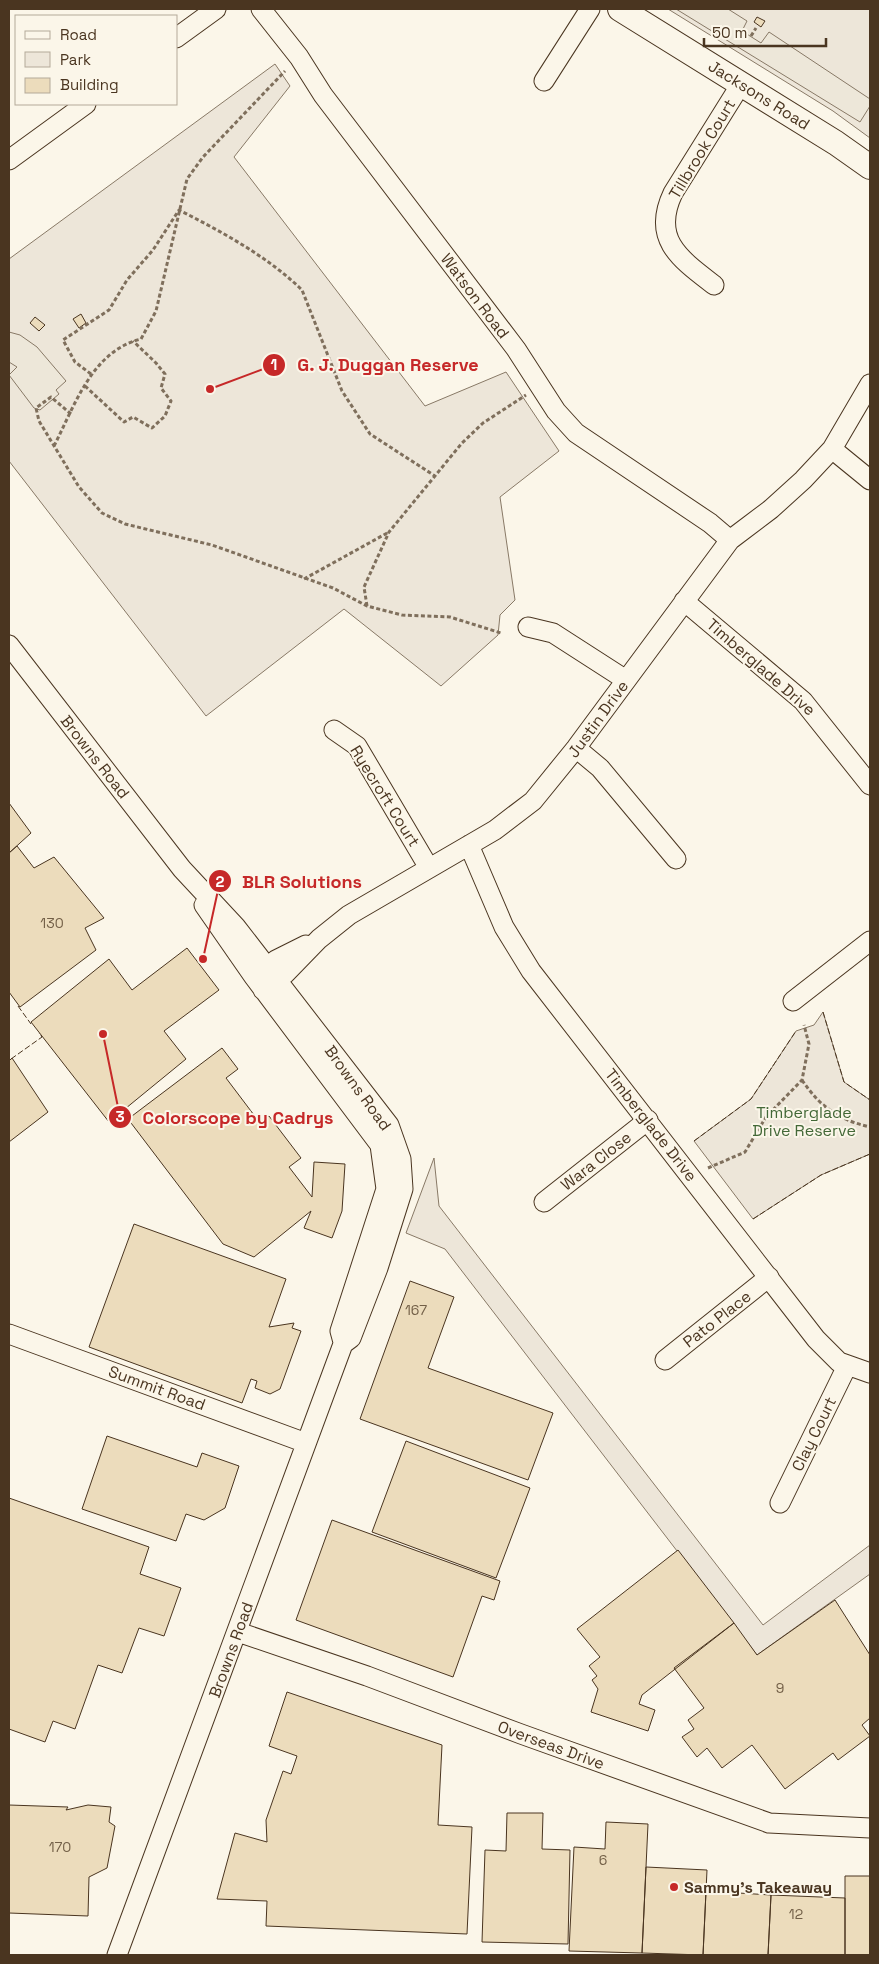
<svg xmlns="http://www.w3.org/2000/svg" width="879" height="1964" font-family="'Space Grotesk',sans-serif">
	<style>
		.green { fill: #ede6d9; stroke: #887966 }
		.parking { fill: #ede7d9; stroke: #887966 }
		.building { fill: #ecdcbc; stroke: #4a3520 }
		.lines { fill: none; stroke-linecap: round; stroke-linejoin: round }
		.minor-casing { stroke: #4a3520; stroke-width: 21 }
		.major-casing { stroke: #4a3520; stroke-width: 26 }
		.path { stroke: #7f6f5c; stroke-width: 3; stroke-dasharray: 4 2.5; stroke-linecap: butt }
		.minor { stroke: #fbf6e9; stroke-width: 19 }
		.major { stroke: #fbf6e9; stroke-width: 24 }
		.fence { stroke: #4a3520; stroke-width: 1; stroke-dasharray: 6 2.5; stroke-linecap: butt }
		.poi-dot { fill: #c62828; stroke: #fbf6e9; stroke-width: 2 }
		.labels { text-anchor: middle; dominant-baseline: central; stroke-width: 4; stroke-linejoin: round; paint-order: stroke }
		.number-label { font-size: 14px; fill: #725f47 }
		.street-label { font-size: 16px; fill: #4a3520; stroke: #fbf6e9 }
		.park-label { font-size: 16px; fill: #436837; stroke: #fbf6e9 }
		.poi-label { font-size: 16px; font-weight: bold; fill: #4a3520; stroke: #fbf6e9; text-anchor: start }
		.leader { fill: none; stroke: #c62828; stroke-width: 2 }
		.callout-dot { fill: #c62828; stroke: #fbf6e9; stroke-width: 2 }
		.mark-label { font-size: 15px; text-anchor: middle; font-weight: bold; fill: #fff }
		.callout-label { font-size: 18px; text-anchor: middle; font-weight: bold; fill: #c62828; stroke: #fbf6e9; stroke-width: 4; stroke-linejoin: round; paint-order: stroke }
	</style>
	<rect width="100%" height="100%" fill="#fbf6e9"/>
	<!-- green -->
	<path class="green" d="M668 9H870V138L833 111Z
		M275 64 290 86 234 157 425 406 506 372 559 451 500 497 515 600 500 615 498 635 441 686 344 609 206 716 9 461V259Z
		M823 1012 844 1082 870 1100V1154L821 1175 753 1219 694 1141 751 1099 796 1031 814 1025Z
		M434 1158 439 1206 763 1625 870 1545V1574L757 1655 445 1249 406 1233Z"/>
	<!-- parking -->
	<path class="parking" d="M676 9H728L747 21 742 31 761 43 769 32 870 99V106L860 122Z
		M9 332 20 335 37 347 66 381 56 390 59 394 40 410 34 408 9 375 17 367 9 362Z"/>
	<!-- building -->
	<path class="building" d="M757 17 765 21 761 27 754 22Z
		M81 314 86 323 79 328 73 319Z
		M35 317 45 325 39 331 30 323Z
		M9 803 31 833 9 853Z
		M17 846 34 868 54 857 104 918 85 928 96 950 20 1007 9 992V853Z
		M187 948 219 990 164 1031 186 1059 109 1122 31 1022 109 959 132 990Z
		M222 1048 238 1069 226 1078 260 1123 269 1116 301 1158 289 1167 312 1197 314 1162 345 1164 342 1211 332 1238 304 1228 311 1211 254 1257 223 1244 128 1119Z
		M12 1058 48 1112 9 1142V1061Z
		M134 1224 286 1279 269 1327 294 1323 292 1328 301 1331 280 1389 270 1394 255 1388 257 1381 251 1379 242 1403 89 1347Z
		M410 1281 454 1297 428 1368 553 1413 528 1480 360 1419Z
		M107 1436 197 1467 202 1453 239 1466 225 1508 204 1520 186 1514 176 1541 82 1509Z
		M406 1441 530 1488 496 1578 372 1532Z
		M9 1498 149 1547 140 1574 181 1588 164 1636 139 1628 122 1673 98 1665 75 1729 53 1721 45 1742 9 1729Z
		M332 1520 500 1581 494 1600 482 1596 453 1677 296 1620Z
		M678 1550 734 1623 642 1695 639 1704 655 1710 648 1731 591 1712 598 1689 592 1680 597 1676 589 1666 600 1657 577 1629Z
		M835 1600 870 1655V1718L862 1725 870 1736 838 1760 833 1753 785 1789 752 1745 722 1768 707 1748 697 1757 682 1737 694 1729 688 1720 704 1708 674 1668 734 1623 757 1655Z
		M287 1692 442 1745 438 1825 472 1827 467 1934 266 1926 267 1901 217 1899 235 1833 267 1842 266 1820 283 1771 291 1774 297 1756 269 1746Z
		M9 1805 68 1807 66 1810 88 1805 111 1807 109 1822 115 1826 107 1868 89 1877 88 1916 9 1913Z
		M507 1813H543L542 1849 570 1850 568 1944 482 1942 485 1850 506 1851Z
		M606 1822 648 1824 642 1953 569 1951 574 1847 605 1849Z
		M646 1867 707 1870 703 1955 642 1953Z
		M845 1876H870V1955H845Z
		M706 1891 771 1895 768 1955H703Z
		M771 1895 845 1898V1955H768Z"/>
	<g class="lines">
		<!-- minor casing -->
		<g class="minor-casing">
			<path id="minor" d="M261 9 299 57 323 95 516 349 556 411 576 433 710 523 730 540
				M176 38 216 9
				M544 81 590 9
				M9 160 86 104
				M714 285C680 259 651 239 673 193L741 84
				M832 449 870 480
				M684 601 803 701 870 785
				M528 627 553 633 626 680
				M9 645 182 869 236 927 389 1125 401 1159 403 1189 378 1268 351 1338 343 1344 117 1955
				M334 730 357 746 429 868
				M576 748 600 768 676 859
				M469 845 504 927 531 971 816 1339 839 1362 870 1373
				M204 905 254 977 380 1145 386 1189 340 1331 343 1342
				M257 975 276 960 306 945
				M263 990 286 973 319 939 349 915 495 830 533 801 576 748 730 540 771 509 803 480 832 449 870 384
				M793 1001 870 941
				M544 1202 648 1120
				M9 1334 306 1443
				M665 1360 769 1277
				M780 1503 847 1366
				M238 1632 367 1676 521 1734 769 1823 870 1828"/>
		</g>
		<!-- major casing -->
		<g class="major-casing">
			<path id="major" d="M620 9 836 143 870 167"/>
		</g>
		<!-- path -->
		<path class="path" d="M751 36 756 28
			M91 374 75 362 63 340 109 310 127 280 153 250 179 210C222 232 267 256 302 290L342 391 370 434 435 476
			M85 386 124 422 133 417 152 428 165 416 171 401 161 388 165 374 156 363 133 341
			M71 414 51 397 36 408 39 421 79 487 102 513 125 524 212 545 333 588 367 606 402 615 450 617 501 633
			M54 446C75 405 92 351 141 339L156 311 187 179 203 157 285 71
			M304 579 389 532
			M367 606 364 587 389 532 462 443 483 423 526 395
			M802 1080C820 1107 839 1120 870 1127
			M708 1168 745 1152 766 1117 802 1080 809 1044 804 1025"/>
		<!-- minor -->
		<use href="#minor" class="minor"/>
		<!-- major -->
		<use href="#major" class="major"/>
		<!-- fence -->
		<path class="fence" d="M18 1006 31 1024
			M823 1012 844 1082 870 1100
			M11 1059 42 1037 39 1033
			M694 1141 751 1099 796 1031
			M753 1219 821 1175 870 1154"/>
	</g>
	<!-- markers -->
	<circle class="poi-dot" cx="674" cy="1887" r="5"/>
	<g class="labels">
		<!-- number labels -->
		<g class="number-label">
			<text x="52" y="923">130</text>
			<text x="416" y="1310">167</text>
			<text x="780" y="1688">9</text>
			<text x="60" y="1847">170</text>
			<text x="603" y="1860">6</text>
			<text x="796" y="1914">12</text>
		</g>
		<!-- street labels -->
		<g class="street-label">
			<text transform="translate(759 95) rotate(32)">Jacksons Road</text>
			<text transform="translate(702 149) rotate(-59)">Tillbrook Court</text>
			<text transform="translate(475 296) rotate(53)">Watson Road</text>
			<text transform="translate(761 667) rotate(41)">Timberglade Drive</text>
			<text transform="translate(598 719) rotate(-54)">Justin Drive</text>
			<text transform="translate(95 757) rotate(52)">Browns Road</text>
			<text transform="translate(385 796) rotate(58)">Ryecroft Court</text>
			<text transform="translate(358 1088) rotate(54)">Browns Road</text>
			<text transform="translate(651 1125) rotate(52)">Timberglade Drive</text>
			<text transform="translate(596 1161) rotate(-38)">Wara Close</text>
			<text transform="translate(717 1319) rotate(-38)">Pato Place</text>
			<text transform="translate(157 1388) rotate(20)">Summit Road</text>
			<text transform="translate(814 1434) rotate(-64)">Clay Court</text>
			<text transform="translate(231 1650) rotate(-70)">Browns Road</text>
			<text transform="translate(551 1745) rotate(20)">Overseas Drive</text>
		</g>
		<!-- park labels -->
		<g class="park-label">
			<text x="804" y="1112">Timberglade<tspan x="804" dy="18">Drive Reserve</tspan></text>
		</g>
		<!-- poi labels -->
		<g class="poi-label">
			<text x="684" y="1887">Sammy's Takeaway</text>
		</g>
	</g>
	<!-- callouts -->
	<path class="leader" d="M210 389L274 365M203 959L220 881M103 1034L120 1117"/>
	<g class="callout-dot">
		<circle cx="210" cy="389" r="5"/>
		<circle cx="203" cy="959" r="5"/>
		<circle cx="103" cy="1034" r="5"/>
		<circle cx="274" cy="365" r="12"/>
		<circle cx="220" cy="881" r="12"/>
		<circle cx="120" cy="1117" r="12"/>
	</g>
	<g class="mark-label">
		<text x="274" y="370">1</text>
		<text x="220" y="887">2</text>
		<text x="120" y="1122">3</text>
	</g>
	<g class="callout-label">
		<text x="388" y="371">G. J. Duggan Reserve</text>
		<text x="302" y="888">BLR Solutions</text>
		<text x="238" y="1124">Colorscope by Cadrys</text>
	</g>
	<!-- border -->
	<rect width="879" height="1964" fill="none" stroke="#4a3520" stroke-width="20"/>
	<!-- legend -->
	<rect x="15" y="15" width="162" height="90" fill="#fbf6e9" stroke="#b4a999"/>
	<rect x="25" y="31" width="25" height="8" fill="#fbf6e9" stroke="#b4a999"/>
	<text x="60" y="40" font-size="15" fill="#4a3520">Road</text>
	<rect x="25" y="52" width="25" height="15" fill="#ede6d9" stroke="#b4a999"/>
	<text x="60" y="65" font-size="15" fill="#4a3520">Park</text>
	<rect x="25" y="78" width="25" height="15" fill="#ecdcbc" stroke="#b4a999"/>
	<text x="60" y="90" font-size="15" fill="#4a3520">Building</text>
	<!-- scale -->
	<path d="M704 38v8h122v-8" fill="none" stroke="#4a3520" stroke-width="2.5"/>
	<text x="712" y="38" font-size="15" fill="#4a3520" stroke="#fbf6e9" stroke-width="4" paint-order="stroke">50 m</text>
</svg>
